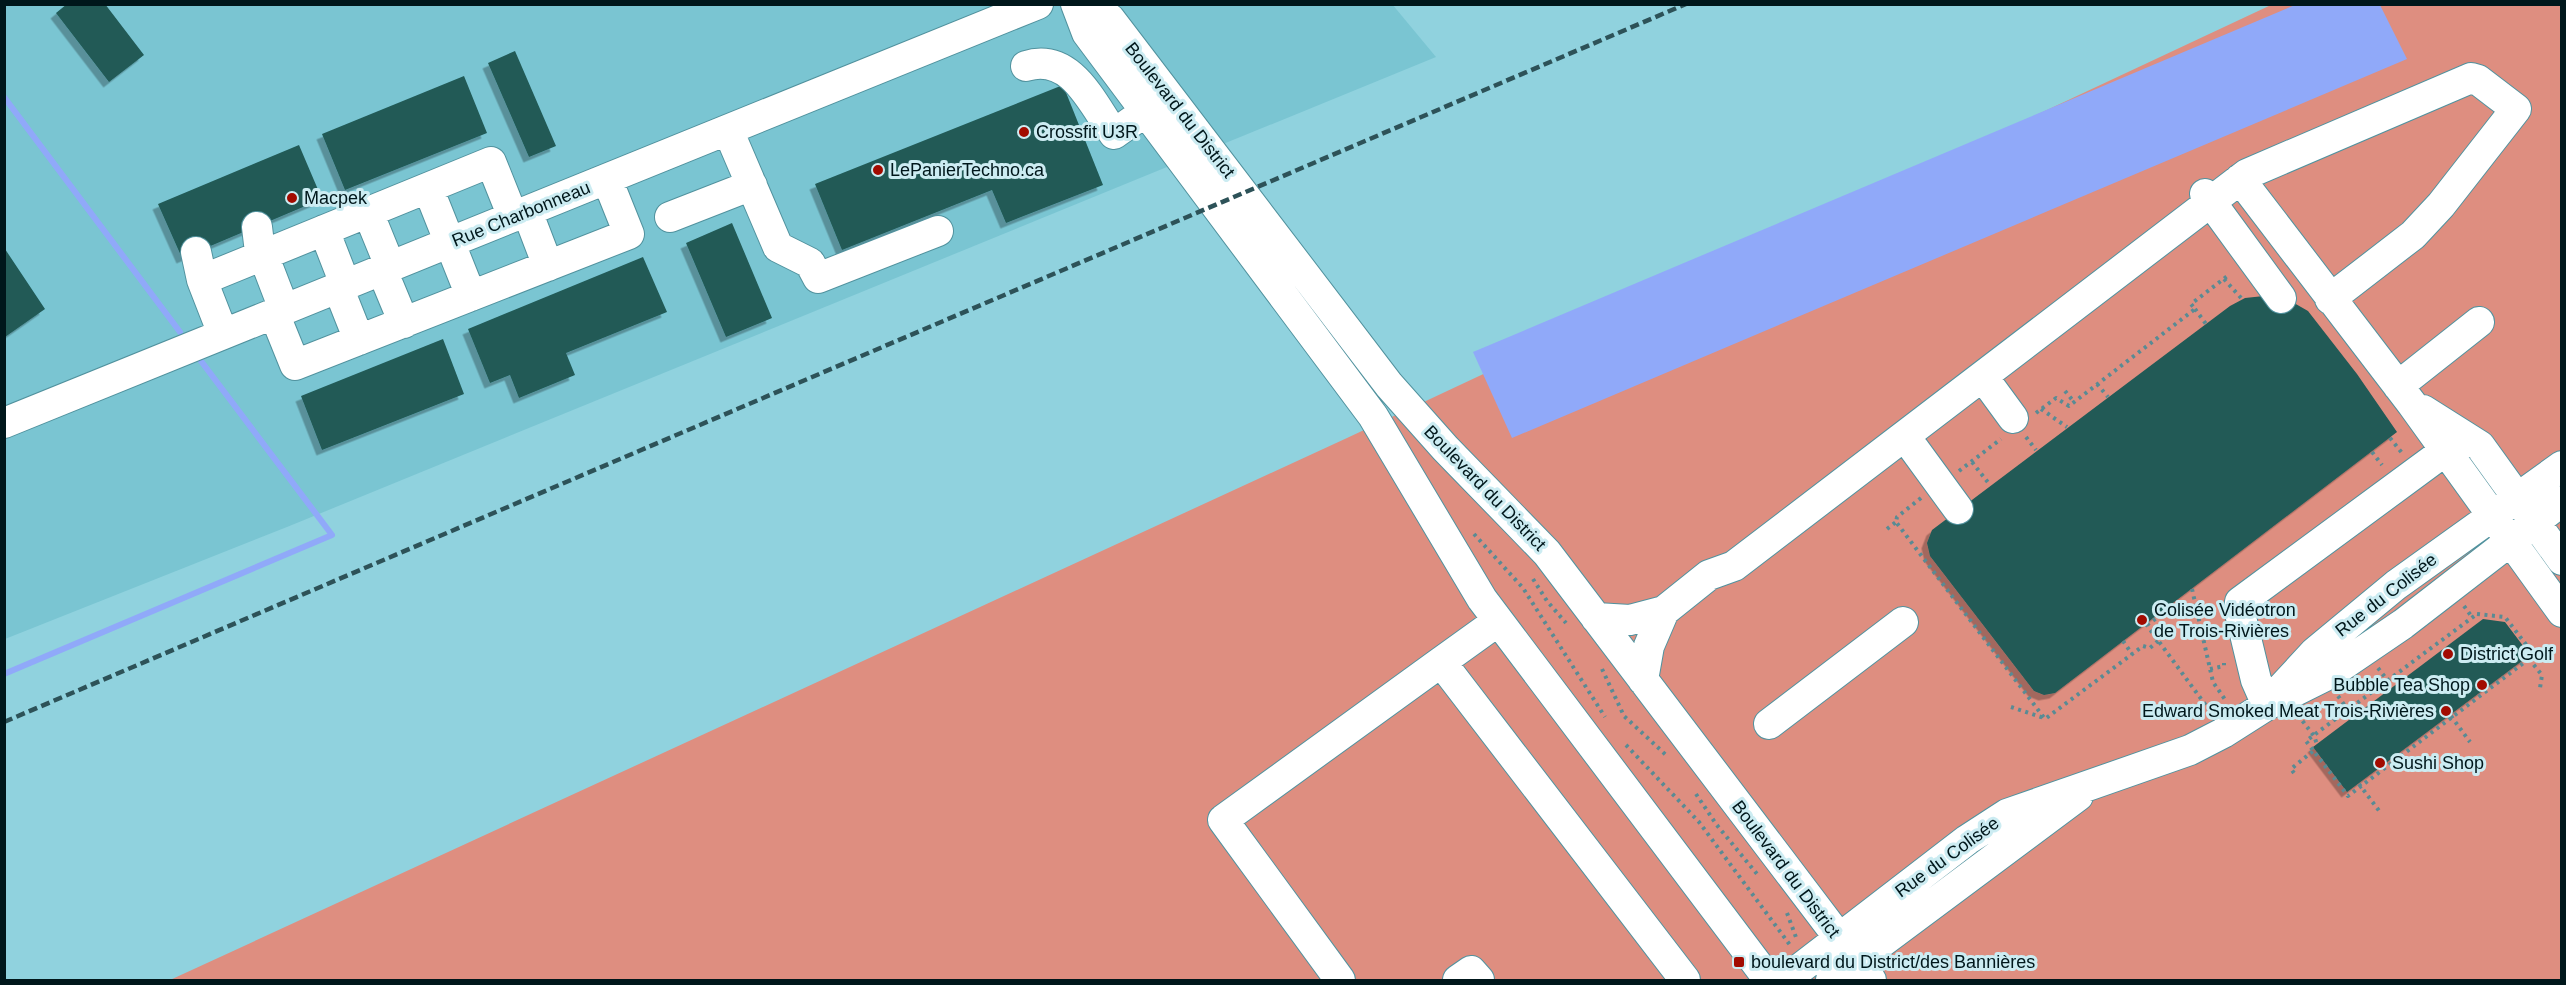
<svg xmlns="http://www.w3.org/2000/svg" width="2566" height="985" font-family="Helvetica,sans-serif">
	<style>
		.built { fill: #7ac5d2 }
		.green { fill: #de8e80 }
		.water { fill: #90a9f9 }
		.lines { fill: none; stroke-linecap: round; stroke-linejoin: round }
		.stream { stroke: #90a9f9; stroke-width: 6 }
		.building { fill: #205a57; filter: url(#shadow) }
		.minor-casing { stroke: #51929e; stroke-width: 32 }
		.path { stroke: #598b94; stroke-width: 4; stroke-dasharray: 3 4.5; stroke-linecap: butt }
		.minor { stroke: #fff; stroke-width: 30 }
		.rail { stroke: #2d5258; stroke-width: 4.5; stroke-dasharray: 9 4.5; stroke-linecap: butt }
		.poi-dot { fill: #a20b00; stroke: #ccecf2; stroke-width: 2 }
		.labels { text-anchor: middle; dominant-baseline: central; stroke-width: 6; stroke-linejoin: round; paint-order: stroke }
		.street-label { font-size: 18px; fill: #00171b; stroke: #ccecf2 }
		.poi-label { font-size: 18px; fill: #00171b; stroke: #ccecf2; text-anchor: start }
	</style>
	<defs>
		<filter id="shadow"><feDropShadow dx="-5.5" dy="5.5" stdDeviation="0" flood-color="#0004"/></filter>
	</defs>
	<rect width="100%" height="100%" fill="#90d2de"/>
	<!-- built -->
	<path class="built" d="M1392 4 1436 57 287 527 5 639V5Z"/>
	<!-- green -->
	<path class="green" d="M2271 5H2561V980H170L1347 438Z"/>
	<!-- water -->
	<path class="water" d="M2295 5H2380L2407 59 1512 438 1473 352Z"/>
	<g class="lines">
		<!-- stream -->
		<path class="stream" d="M4 97 180 332
			M4 674 332 535 201 361"/>
	</g>
	<!-- building -->
	<path class="building" d="M67 4H105L144 55 109 82 56 13Z
		M515 51 556 146 529 157 488 63Z
		M464 76 487 133 345 190 322 134Z
		M1063 85 1103 185 1006 223 992 190 842 250 815 184Z
		M299 145 322 199 182 258 158 204Z
		M732 223 772 318 726 337 686 243Z
		M5 249 45 309 5 337Z
		M643 257 667 312 566 353 575 375 519 398 510 375 490 383 468 329Z
		M2264 296 2287 299 2308 311 2357 374 2397 432 2055 693 2044 695 2034 691 1930 556 1927 543 1932 530 2230 306 2245 298Z
		M443 339 464 394 322 450 301 396Z
		M2483 619 2505 622 2530 655 2347 792 2313 747Z"/>
	<g class="lines">
		<!-- minor casing -->
		<g class="minor-casing">
			<path id="minor" d="M1076 4 1087 33 1373 416 1482 599 1769 980
				M1090 4 1110 19 1389 385 1445 448 1547 553 1871 980
				M1026 66C1071 52 1092 103 1114 134L1145 112
				M728 130 778 247 810 263 818 278 938 231
				M2240 179 2412 404 2562 612
				M428 188 471 296
				M2205 194 2281 298
				M527 211 548 266
				M368 212 390 266
				M670 217 752 185
				M257 227 259 244 284 309
				M324 230 345 284
				M196 252 202 280
				M382 270 404 323
				M338 287 359 340
				M274 313 295 365 629 234 607 179
				M223 334 202 280 491 162 513 217
				M1983 377 2013 418
				M2398 386 2479 322
				M2423 410 2480 446 2562 560
				M4 423 1038 4
				M1908 434 1912 446 1958 509
				M1596 618 1630 620 1664 611 1709 575 1734 566 2247 174 2471 78 2478 80 2516 109 2441 205 2413 235 2330 299
				M1441 662 1498 621
				M1643 680 1649 646 1664 611
				M2279 691 2315 652 2396 585 2562 466
				M2267 705 2256 680 2239 609 2240 602 2445 451
				M1769 724 1903 622
				M1340 980 1223 820 1441 662 1685 980
				M1458 980 1471 971 1479 980
				M1785 980 1967 840 2007 814 2190 750 2223 733 2267 705 2331 673 2403 624 2562 501
				M1831 980 2078 796"/>
		</g>
		<!-- path -->
		<path class="path" d="M2224 279 2242 299
			M2195 309 2206 324
			M2097 384 2108 397
			M2065 391 2074 402
			M2041 409 2067 427
			M2036 413 2056 398 2069 406 2195 309 2191 304 2230 274
			M2026 437 2036 450
			M2390 438 2402 453
			M2372 452 2382 465
			M1972 462 1990 485
			M1959 471 2001 439
			M1921 498 1897 517 1896 522 2045 719 2143 646 2150 648 2158 641
			M1887 529 1896 522
			M1474 534 1523 588 1605 717
			M1533 579 1547 601 1566 623
			M2192 589 2213 682 2226 701
			M2464 606 2472 617
			M2477 614 2505 617 2534 655 2348 796 2306 741Z
			M2146 624 2210 711
			M2147 625 2158 617 2196 608
			M2123 641 2132 654
			M2529 659 2542 675 2540 688
			M2378 668 2388 681
			M1602 669 1624 716 1666 755
			M2210 669 2224 666V663
			M2338 696 2348 710
			M2011 707 2044 718
			M2298 715 2314 736 2317 744
			M2451 716 2470 742
			M1626 745 1699 822 1790 945
			M2294 773 2291 769 2313 751
			M2359 784 2380 812
			M1696 794 1716 824 1757 874
			M1787 913 1797 940
			M1894 966 1904 963"/>
		<!-- minor -->
		<use href="#minor" class="minor"/>
		<!-- rail -->
		<path class="rail" d="M4 722 1686 4"/>
	</g>
	<!-- markers -->
	<g class="poi-dot">
		<circle cx="1024" cy="132" r="6"/>
		<circle cx="878" cy="170" r="6"/>
		<circle cx="292" cy="198" r="6"/>
		<circle cx="2142" cy="620" r="6"/>
		<circle cx="2448" cy="654" r="6"/>
		<circle cx="2482" cy="685" r="6"/>
		<circle cx="2446" cy="711" r="6"/>
		<circle cx="2380" cy="763" r="6"/>
		<rect x="1733" y="956" width="12" height="12" rx="3"/>
	</g>
	<g class="labels">
		<!-- street labels -->
		<g class="street-label">
			<text transform="translate(1180 110) rotate(52)">Boulevard du District</text>
			<text transform="translate(521 214) rotate(-22)">Rue Charbonneau</text>
			<text transform="translate(1485 488) rotate(46)">Boulevard du District</text>
			<text transform="translate(2386 595) rotate(-38)">Rue du Colisée</text>
			<text transform="translate(1947 857) rotate(-36)">Rue du Colisée</text>
			<text transform="translate(1786 869) rotate(53)">Boulevard du District</text>
		</g>
		<!-- poi labels -->
		<g class="poi-label">
			<text x="1036" y="132">Crossfit U3R</text>
			<text x="890" y="170">LePanierTechno.ca</text>
			<text x="304" y="198">Macpek</text>
			<text x="2154" y="610">Colisée Vidéotron<tspan x="2154" dy="21">de Trois-Rivières</tspan></text>
			<text x="2460" y="654">District Golf</text>
			<text x="2470" y="685" text-anchor="end">Bubble Tea Shop</text>
			<text x="2434" y="711" text-anchor="end">Edward Smoked Meat Trois-Rivières</text>
			<text x="2392" y="763">Sushi Shop</text>
			<text x="1751" y="962">boulevard du District/des Bannières</text>
		</g>
	</g>
	<!-- border -->
	<rect width="2566" height="985" fill="none" stroke="#00171b" stroke-width="12"/>
</svg>
